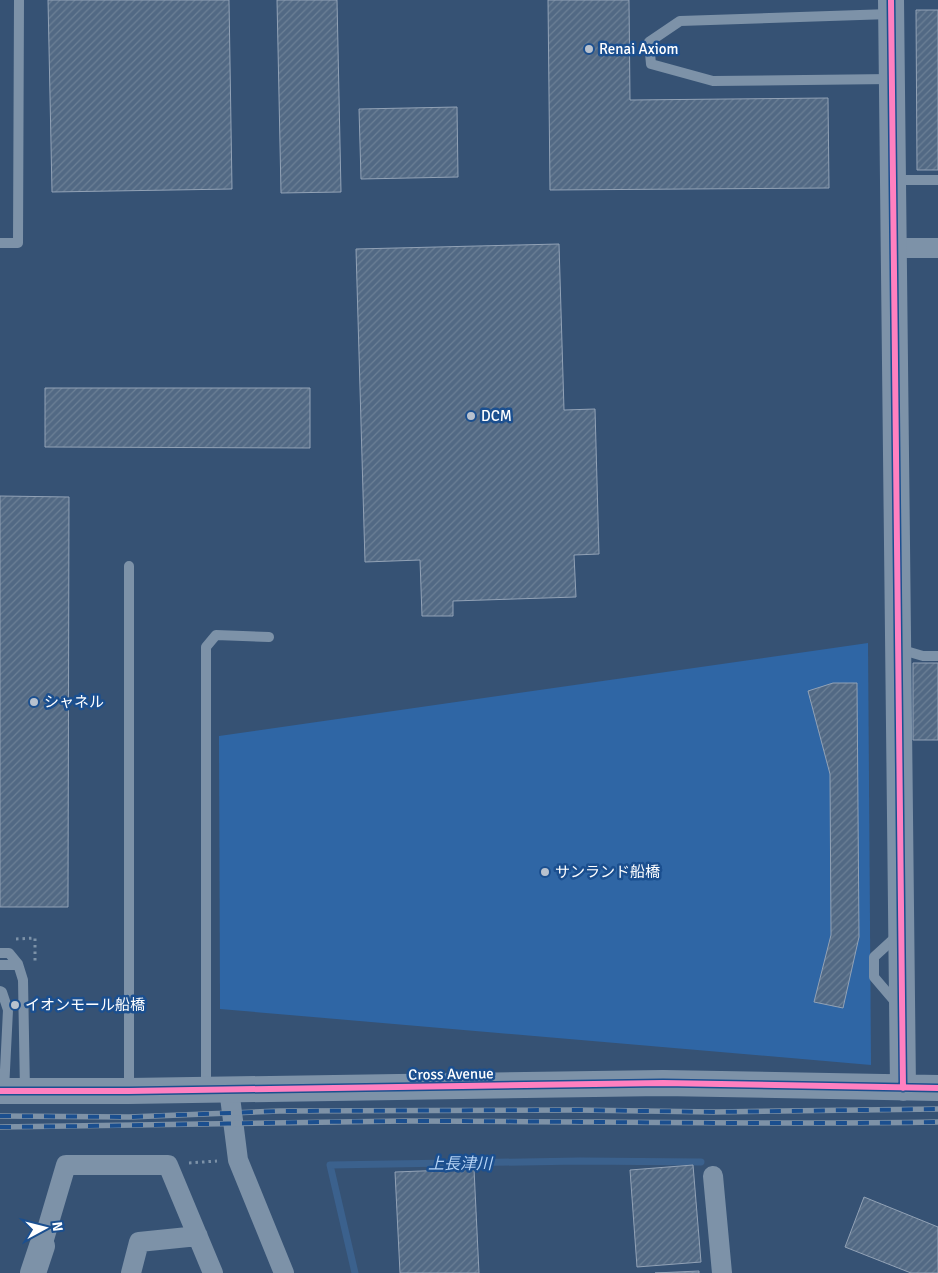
<svg xmlns="http://www.w3.org/2000/svg" width="938" height="1273" font-family="Signika,'Noto Sans JP',sans-serif">
	<style>
		.pitch { fill: #2f66a5 }
		.lines { fill: none; stroke-linecap: round; stroke-linejoin: round }
		.stream { stroke: #3b618d; stroke-width: 7 }
		.building { fill: url(#building-hatch); stroke: #92a2b6 }
		.path { stroke: #7d92a8; stroke-width: 3; stroke-dasharray: 2.5 4; stroke-linecap: butt }
		.service { stroke: #7d92a8; stroke-width: 10 }
		.minor { stroke: #7d92a8; stroke-width: 20 }
		.tertiary { stroke: #7d92a8; stroke-width: 26 }
		.rail-casing { stroke: #7e92a7; stroke-width: 5.5 }
		.rail { stroke: #1b4f8f; stroke-width: 4; stroke-dasharray: 11; stroke-linecap: butt }
		.cycleway-casing { stroke: #1b4f8f; stroke-width: 9 }
		.cycleway { stroke: #ff80c0; stroke-width: 6 }
		.poi-dot { fill: #b9c2ce; stroke: #1b4f8f; stroke-width: 2 }
		.labels { text-anchor: middle; dominant-baseline: central; stroke-width: 5; stroke-linejoin: round; paint-order: stroke }
		.poi-label { font-size: 15px; fill: #fff; stroke: #1b4f8f; text-anchor: start }
		.street-label { font-size: 15px; fill: #fff; stroke: #1b4f8f }
		.water-label { font-size: 16px; font-style: italic; fill: #b5d3f5; stroke: #1b4f8f }
	</style>
	<defs>
		<pattern id="building-hatch" width="6" height="6" patternUnits="userSpaceOnUse" patternTransform="scale(1.25)"><rect width="6" height="6" fill="#526984"/><path d="M-1 1l2-2M0 6l6-6M5 7l2-2" fill="none" stroke="#6c8096"/></pattern>
	</defs>
	<rect width="100%" height="100%" fill="#365274"/>
	<!-- pitch -->
	<path class="pitch" d="M868 643 871 1065 220 1009 219 736Z"/>
	<g class="lines">
		<!-- stream -->
		<path class="stream" d="M355 1273 330 1165 580 1161 701 1162"/>
	</g>
	<!-- building -->
	<path class="building" d="M48 0H229L232 189 52 192Z
		M277 0H337L341 192 281 193Z
		M548 0H629L630 100 828 98 829 188 550 190Z
		M916 10H938V170H917Z
		M457 107 458 177 361 179 359 109Z
		M559 244 564 410 595 409 599 554 574 555 576 597 453 601V616H422L420 560 365 562 356 249Z
		M45 388H310V448L45 447Z
		M0 496 69 497 68 907H0Z
		M913 663H938V740H913Z
		M833 683H857L859 937 843 1008 814 1002 831 935 830 774 808 691Z
		M693 1165 701 1262 637 1267 630 1170Z
		M474 1169 479 1273H400L395 1172Z
		M864 1197 938 1227V1273H911L845 1247Z
		M699 1271V1273H655Z"/>
	<g class="lines">
		<!-- path -->
		<path class="path" d="M16 939 35 938V961
			M189 1163 217 1161"/>
		<!-- service -->
		<path class="service" d="M890 14 680 21 649 42 651 64 713 81 891 79
			M894 180H938
			M0 243H18L19 0
			M899 649 923 656H938
			M0 953H9L18 964 23 980 25 1091
			M0 965H18
			M0 991 2 992 8 1010 4 1090
			M897 1004 874 977V957L898 935
			M206 1088V647L216 635 269 637
			M129 1090V566"/>
		<!-- minor -->
		<path class="minor" d="M894 248H938
			M229 1089 238 1160 284 1273
			M713 1176 722 1273
			M42 1246 66 1165H168L213 1273
			M131 1273 139 1242 198 1236"/>
		<!-- tertiary -->
		<path class="tertiary" d="M891 0 903 1088
			M0 1091H129L663 1083 938 1088
			M33 1273 42 1246"/>
		<!-- rail casing -->
		<g class="rail-casing">
			<path id="rail" d="M0 1116 129 1117 279 1111 575 1110 715 1112 938 1109
				M0 1127C135 1126 270 1122 405 1121 583 1121 760 1125 938 1122"/>
		</g>
		<!-- rail -->
		<use href="#rail" class="rail"/>
		<!-- cycleway casing -->
		<g class="cycleway-casing">
			<path id="cycleway" d="M891 0 903 1088
				M0 1091H129L663 1083 938 1088"/>
		</g>
		<!-- cycleway -->
		<use href="#cycleway" class="cycleway"/>
	</g>
	<!-- markers -->
	<g class="poi-dot">
		<circle cx="589" cy="49" r="5"/>
		<circle cx="471" cy="416" r="5"/>
		<circle cx="34" cy="702" r="5"/>
		<circle cx="545" cy="872" r="5"/>
		<circle cx="15" cy="1005" r="5"/>
	</g>
	<g class="labels">
		<!-- poi labels -->
		<g class="poi-label">
			<text x="599" y="49">Renai Axiom</text>
			<text x="481" y="416">DCM</text>
			<text x="44" y="702">シャネル</text>
			<text x="555" y="872">サンランド船橋</text>
			<text x="25" y="1005">イオンモール船橋</text>
		</g>
		<!-- street labels -->
		<g class="street-label">
			<text transform="translate(451 1074) rotate(-1)">Cross Avenue</text>
		</g>
		<!-- water labels -->
		<g class="water-label">
			<text x="460" y="1164">上長津川</text>
		</g>
	</g>
	<!-- north arrow -->
	<g transform="translate(45 1228) rotate(83)" stroke="#1b4f8f" stroke-width="4" paint-order="stroke">
	<path d="M0-4L9 19L0 12L-9 19Z" fill="#ffffff"/>
	<text y="-8" font-size="14" font-weight="bold" text-anchor="middle" fill="#ffffff">N</text>
	</g>
</svg>
